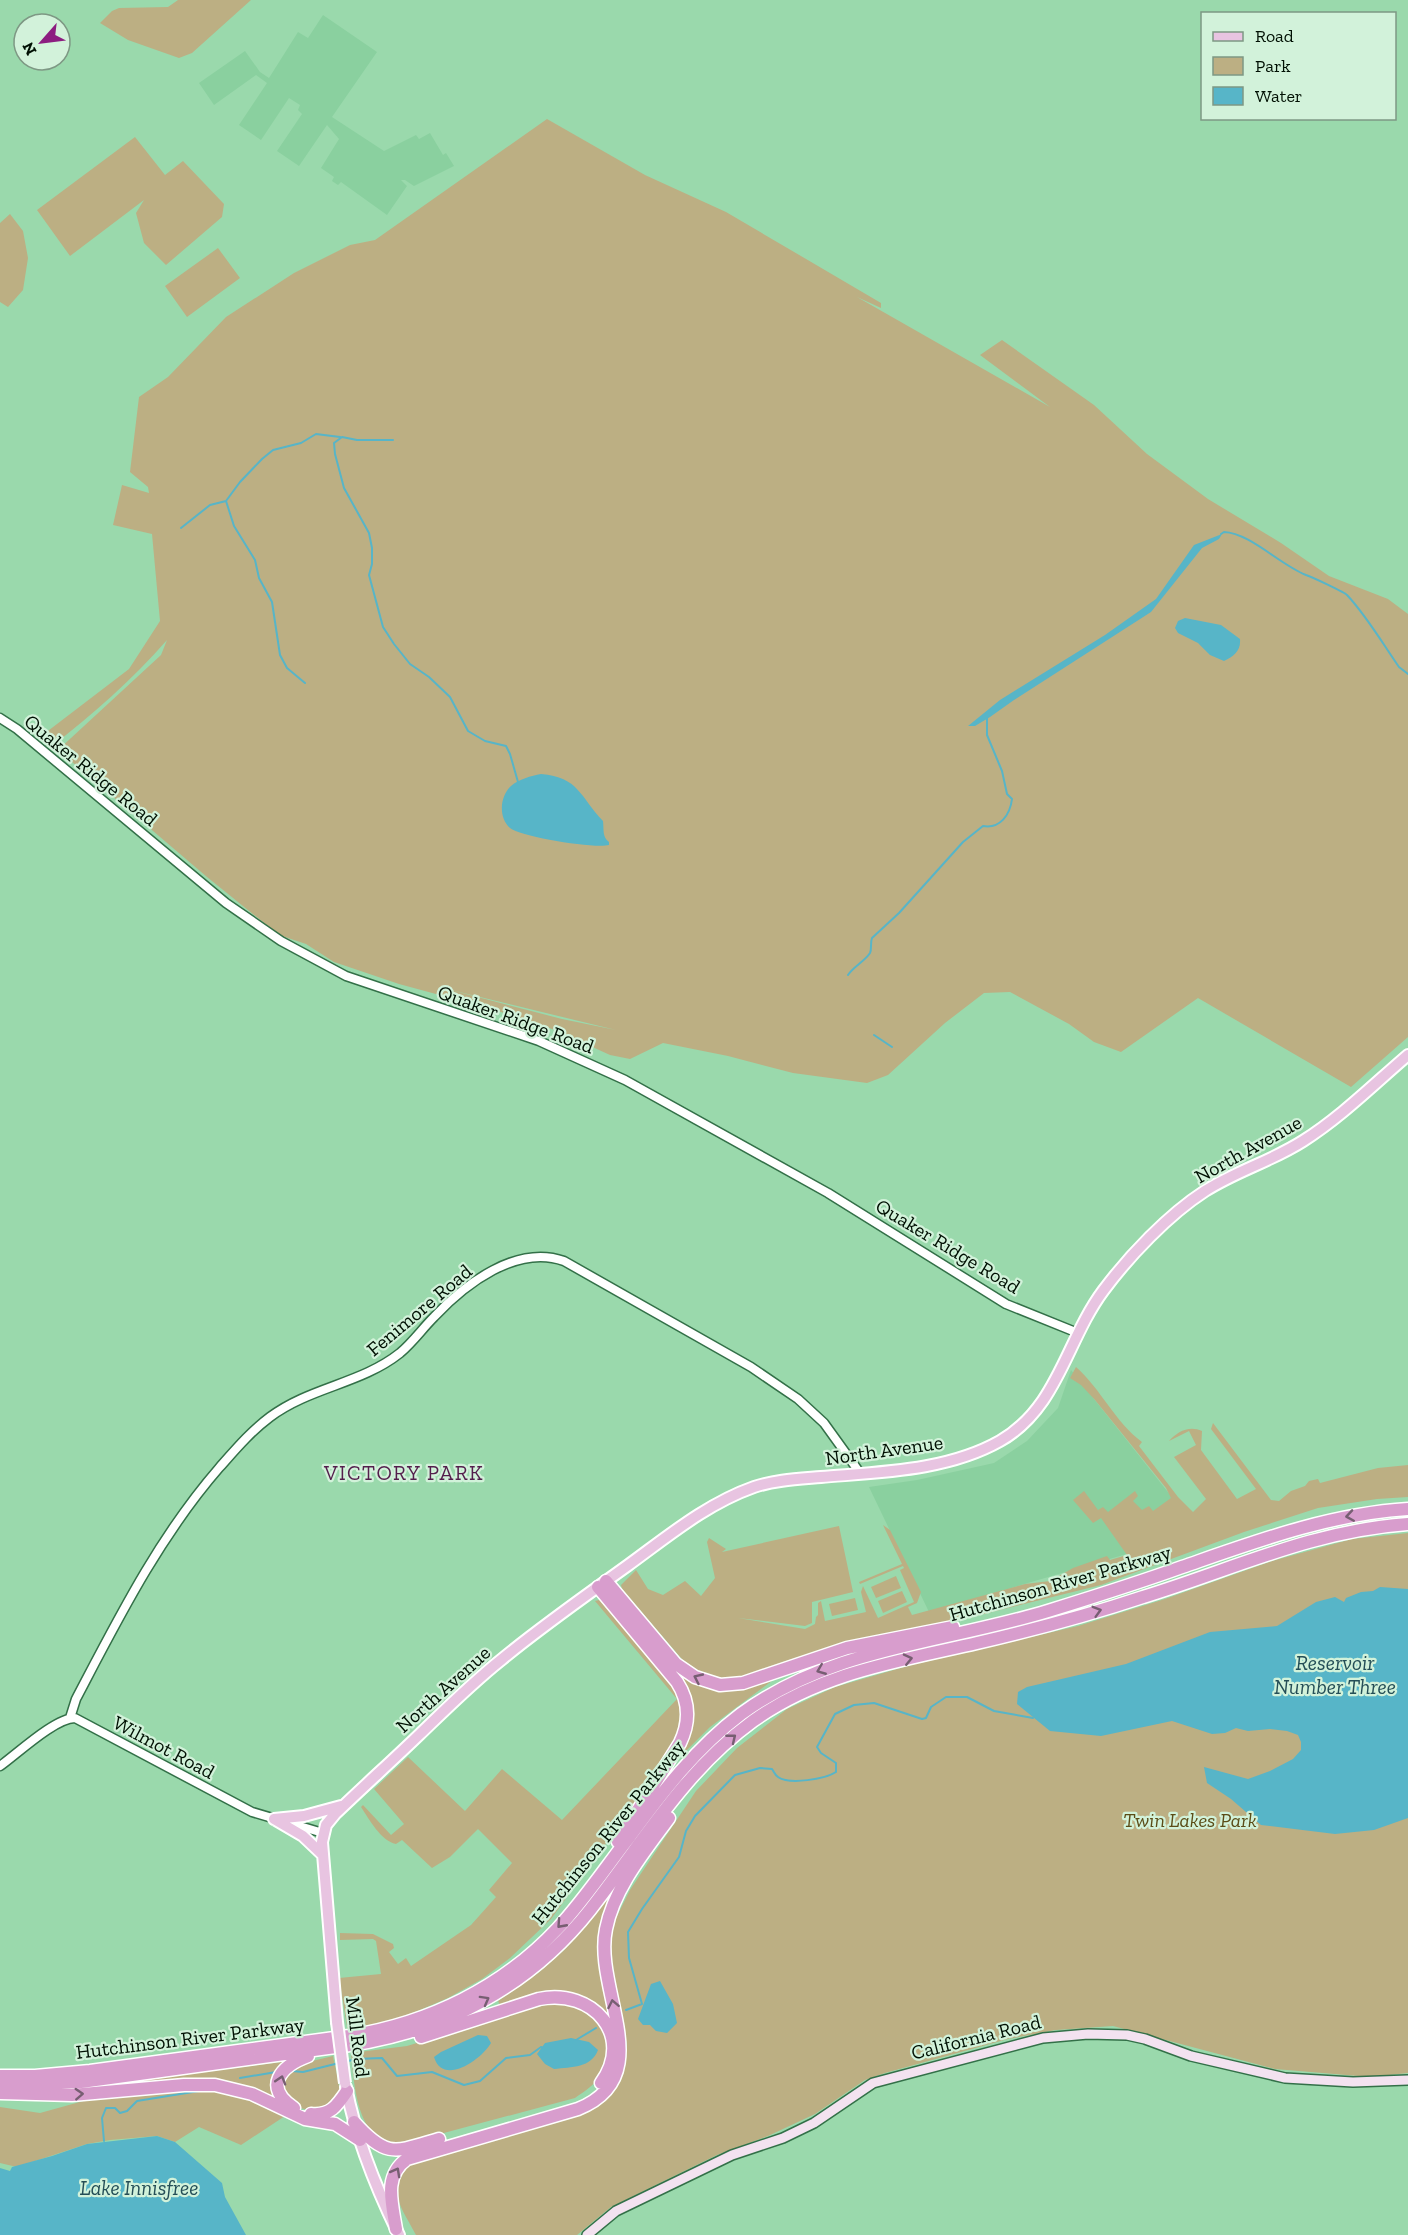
<svg xmlns="http://www.w3.org/2000/svg" width="1408" height="2235" font-family="'Zilla Slab',serif">
	<style>
		.built { fill: #8ad09f }
		.green { fill: #bcaf83; fill-rule: evenodd }
		.water { fill: #57b5c8 }
		.lines { fill: none; stroke-linecap: round; stroke-linejoin: round }
		.stream { stroke: #57b5c8; stroke-width: 2 }
		.tertiary-casing { stroke: #337048; stroke-width: 11 }
		.secondary-casing { stroke: #337048; stroke-width: 12 }
		.primary-casing { stroke: #fff; stroke-width: 14 }
		.motorway-casing { stroke: #fff; stroke-width: 15 }
		.tertiary { stroke: #fff; stroke-width: 8 }
		.secondary { stroke: #f3e2f0; stroke-width: 9 }
		.primary { stroke: #e8c4e1; stroke-width: 10 }
		.motorway { stroke: #d89dcd; stroke-width: 12 }
		.primary-bridge-casing { stroke: #fff; stroke-width: 14; stroke-linecap: butt }
		.primary-bridge { stroke: #e8c4e1; stroke-width: 10 }
		.oneway { stroke: #775e72 }
		.labels { text-anchor: middle; dominant-baseline: central; stroke-width: 4.5; stroke-linejoin: round; paint-order: stroke }
		.street-label { font-size: 20px; fill: #001003; stroke: #d2f2da }
		.park-label { font-size: 20px; font-style: italic; fill: #5b4c17; stroke: #d2f2da }
		.neighbourhood-label { font-size: 21px; letter-spacing: 1.5px; fill: #531e4c; stroke: #d2f2da }
		.water-label { font-size: 21px; font-style: italic; fill: #244e57; stroke: #d2f2da }
	</style>
	<rect width="100%" height="100%" fill="#9ad9ac"/>
	<!-- built -->
	<path class="built" d="M323 15 377 52 332 117 384 151 416 135 419 139 430 133 443 155 446 153 454 166 414 186 405 180H401L407 186 387 215 341 182 338 185 332 181 334 177 321 168 339 139 327 125 299 166 277 151 302 114 298 110 300 105 289 98 261 140 239 125 267 83 256 75 214 105 199 83 245 51 260 72 269 78 298 32 308 38Z
		M1071 1370 1202 1535 1130 1553 929 1612 869 1487 917 1480 994 1463 1027 1441 1058 1408Z"/>
	<!-- green -->
	<path class="green" d="M178 0H251L192 53 179 58 128 40 100 23 112 11 119 8 168 7Z
		M547 119 645 175 726 212 881 303V308L857 297 1050 407 980 355 1002 340 1094 405 1147 454 1208 499 1281 543 1329 576 1388 599 1408 614V1037L1351 1087 1198 998 1121 1052 1094 1042 1069 1024 1010 992 984 993 945 1023 888 1075 867 1083 793 1073 728 1056 663 1043 630 1059 610 1055 555 1030 495 1010 399 984 334 962 306 944 279 935 207 877 58 750 161 655 167 640C132 680 93 714 51 747L40 737 129 669 160 621 152 534 113 525 122 485 149 493 148 487 130 472 139 397 168 377 226 317 294 273 350 245 375 240ZM447 989 616 1030 562 1019Z
		M135 137 165 175 183 161 224 204 222 217 166 265 144 243 136 213 144 200 70 256 37 210Z
		M10 214 23 231 28 258 23 290 8 307 0 302V223Z
		M218 248 240 278 187 317 165 286Z
		M1076 1367C1101 1389 1115 1422 1142 1442L1139 1446 1178 1497 1193 1512 1206 1499 1174 1457 1196 1445 1189 1431 1169 1441C1177 1432 1189 1425 1202 1431L1201 1450 1237 1499 1256 1489 1211 1429 1213 1423 1271 1500 1279 1501 1291 1491 1305 1486 1309 1481 1318 1479 1320 1483 1378 1468 1408 1465V1497L1377 1499 1318 1508 1244 1532 1101 1585 952 1622 835 1645 741 1678 722 1679 704 1675 686 1664 622 1589 621 1585 636 1570 648 1589 663 1595 685 1581 701 1596 715 1578 707 1542 709 1538 726 1549 722 1552 839 1526 853 1592 812 1602V1623L805 1626 738 1618 805 1629 815 1624 816 1617 818 1615V1603L821 1601 825 1621 866 1612 861 1592 863 1586 878 1618 914 1602 900 1570 904 1568 903 1566 860 1584 859 1582 902 1564 883 1525 890 1530 921 1592 917 1603 908 1607 912 1615 1025 1584 1050 1581 1073 1568 1107 1556 1110 1560 1127 1555 1101 1518 1093 1523 1073 1500 1084 1491 1098 1510 1103 1507 1108 1512 1135 1491 1138 1496 1133 1501 1142 1510 1149 1506 1153 1511 1171 1498 1166 1488 1095 1400 1081 1385 1070 1378Z
		M1408 1533V2073L1370 2077 1275 2069 1113 2026 1056 2030 1008 2039 885 2073 865 2080 815 2114 768 2136 717 2155 611 2207 577 2235H416C401 2206 385 2191 411 2162L532 2129 583 2113 604 2101 623 2075 627 2045 612 1972 610 1940 616 1918 630 1890 696 1791 737 1748 787 1709 835 1687 911 1665 1078 1626 1165 1599 1272 1561 1352 1539Z
		M896 1576 901 1588 876 1598 871 1587Z
		M902 1591 907 1602 883 1613 878 1601Z
		M855 1598 858 1610 832 1616 829 1604Z
		M599 1600 604 1602 669 1680 679 1695 683 1724 674 1744 637 1801 551 1919 510 1958 482 1979 448 1998 406 2016 348 2032 339 1978 381 1974 376 1941 373 1939 340 1940V1933L373 1934 393 1944 394 1948 389 1952 398 1964 406 1958 411 1966 471 1925 496 1897 489 1890 512 1863 478 1829 450 1857 432 1868 402 1840 396 1844C381 1841 369 1819 361 1807L363 1805 391 1835 404 1824 374 1789 408 1757 465 1811 502 1769 562 1820 677 1699 595 1601Z
		M664 1660C674 1667 684 1677 694 1682 719 1694 746 1684 772 1678L773 1680 710 1727 675 1762 690 1728Z
		M612 1894 605 1913 613 2025C606 2017 598 2008 590 2001 565 1983 527 1997 500 2005L498 2001 538 1973 564 1950Z
		M558 2002C564 2003 572 2003 577 2006 602 2017 616 2047 602 2073 596 2084 585 2091 575 2098L399 2145C357 2144 354 2084 351 2053L407 2046 540 2005Z
		M333 2056C335 2069 342 2087 338 2099 333 2112 305 2113 295 2105 291 2101 287 2096 282 2091L284 2074 304 2063Z
		M289 2061 275 2075 283 2103 242 2086 110 2088V2084Z
		M213 2088 238 2094 285 2116 241 2145 199 2127 175 2142 157 2136 110 2140 87 2144 17 2167 0 2163V2107L40 2113 87 2100Z"/>
	<!-- water -->
	<path class="water" d="M1222 534 1219 539 1202 548 1151 612 1014 700 990 717 975 726H968L1000 700 1105 635 1156 599 1194 545Z
		M1185 618 1221 625 1240 639C1241 651 1234 656 1224 661L1210 655 1198 643 1178 633 1175 628 1178 621Z
		M541 774C579 777 580 797 603 821 604 829 602 837 609 842V845C595 849 521 837 510 828 498 817 500 796 511 786 519 779 531 776 541 774Z
		M1380 1587 1408 1589V1818L1374 1830 1335 1834 1261 1825 1231 1799 1207 1783 1204 1767 1248 1779 1270 1771 1293 1759 1301 1750V1742L1298 1735 1287 1731 1270 1729 1248 1731 1236 1728 1225 1733 1212 1734 1172 1721 1101 1736 1050 1731 1017 1704 1018 1692 1027 1687 1126 1664 1210 1632 1277 1626 1316 1602 1335 1597 1344 1602 1346 1598 1361 1592 1373 1591Z
		M660 1981 673 2004 677 2023 667 2033 656 2031 650 2025H643L638 2019 651 1984Z
		M478 2035 487 2036 491 2043C482 2059 443 2087 434 2057L441 2052Z
		M571 2038 589 2042 598 2050C591 2068 572 2067 554 2069L545 2064 537 2054 545 2043Z
		M157 2136 175 2142 222 2183 225 2197 246 2235H0V2168L10 2171 12 2167 52 2156 87 2144Z"/>
	<g class="lines">
		<!-- stream -->
		<path class="stream" d="M393 440H357L342 437 334 443 335 454 344 488 369 533 372 548V564L369 575 383 627 394 644 410 664 429 677 450 697 468 731 485 741 506 746 510 754 518 782
			M181 528 210 505 226 501
			M1221 534 1224 532C1250 533 1280 565 1306 575 1312 577 1344 592 1347 595 1366 615 1383 644 1399 667L1408 674
			M305 683 287 668 280 655 272 602 259 578 255 560 234 526 226 501 240 482 262 459 273 450 301 443 316 434 340 437
			M848 975C853 967 865 961 870 953 872 949 870 943 872 938L899 913 963 842 983 826C1000 829 1010 815 1012 799L1007 794 1002 771 987 735V718
			M874 1035 892 1047
			M626 2010 642 2004 629 1958 628 1932 642 1909 679 1857 686 1831 695 1816 735 1775 760 1768 772 1769C774 1772 775 1775 778 1777 790 1785 825 1779 836 1772V1763L821 1753 817 1747 835 1714 854 1705 874 1703 922 1719 926 1718 931 1707 946 1697H967L994 1711 1033 1718
			M576 2040 596 2028
			M345 2062 356 2059 382 2058 397 2076 432 2072 464 2085 480 2081 506 2058 530 2055 541 2047 543 2048
			M292 2071 303 2072 339 2063
			M240 2078 276 2072
			M104 2141 102 2118 106 2108H115L120 2113 127 2111 137 2101 199 2091"/>
		<!-- tertiary casing -->
		<g class="tertiary-casing">
			<path id="tertiary" d="M0 718 17 729 226 903 281 941 346 976 539 1041 625 1080 828 1193 1006 1304 1078 1333
				M70 1718 76 1699C118 1619 159 1537 219 1468 235 1450 250 1432 270 1417 310 1387 361 1384 400 1353 413 1342 422 1329 434 1317 465 1284 517 1244 564 1261L751 1367 798 1399 824 1423 860 1473
				M0 1766C17 1754 55 1718 75 1718L252 1812 323 1833"/>
		</g>
		<!-- secondary casing -->
		<g class="secondary-casing">
			<path id="secondary" d="M587 2235 616 2211 732 2155 783 2138 814 2123 873 2083 1043 2038 1088 2034 1127 2035 1145 2039 1191 2056 1285 2078 1353 2082 1408 2080"/>
		</g>
		<!-- primary casing -->
		<g class="primary-casing">
			<path id="primary" d="M274 1819 304 1816 341 1806
				M274 1819 303 1836 323 1855
				M337 2022 322 1842 326 1825 335 1814C363 1787 392 1761 420 1734 446 1709 472 1683 501 1660 541 1627 584 1597 627 1566 667 1537 706 1504 754 1487 775 1480 798 1479 821 1477 880 1472 947 1471 1000 1441 1058 1408 1066 1341 1103 1291 1129 1256 1168 1215 1205 1191 1236 1171 1272 1161 1303 1141 1341 1117 1374 1084 1408 1055
				M346 2087C356 2139 376 2188 399 2235"/>
		</g>
		<!-- motorway casing -->
		<g class="motorway-casing">
			<path id="motorway" d="M606 1581 676 1664 695 1677 720 1685 743 1683 847 1648 953 1627
				M598 1587 677 1682C690 1702 690 1722 680 1743L618 1842
				M421 2037 539 1999C593 1988 635 2036 601 2083
				M0 2076H35L90 2071 349 2036C429 2023 502 1988 558 1928 584 1900 606 1867 630 1836 663 1791 696 1748 741 1714 833 1647 943 1643 1048 1611 1093 1597 1138 1583 1182 1567 1257 1541 1329 1514 1408 1509
				M0 2086 81 2082 350 2045C445 2031 530 1986 590 1910 642 1844 684 1771 753 1721 820 1673 899 1661 977 1643 1033 1630 1089 1615 1143 1597 1234 1569 1311 1531 1408 1524
				M0 2093 72 2095 184 2085H215L252 2094 305 2119 335 2124 360 2140
				M294 2108C262 2087 281 2066 308 2056
				M311 2114C330 2116 337 2106 347 2091
				M354 2122C387 2159 395 2152 439 2139
				M396 2229C392 2203 383 2176 407 2159L578 2109C660 2076 593 1990 606 1929 614 1888 645 1851 669 1818"/>
		</g>
		<!-- tertiary -->
		<use href="#tertiary" class="tertiary"/>
		<!-- secondary -->
		<use href="#secondary" class="secondary"/>
		<!-- primary -->
		<use href="#primary" class="primary"/>
		<!-- motorway -->
		<use href="#motorway" class="motorway"/>
		<!-- primary-bridge casing -->
		<g class="primary-bridge-casing">
			<path id="primary-bridge" d="M337 2022 345 2083"/>
		</g>
		<!-- primary-bridge -->
		<use href="#primary-bridge" class="primary-bridge"/>
	</g>
	<!-- one-way arrows -->
	<defs><path id="oneway-chevron" d="M-2-3.5L2.5 0L-2 3.5" fill="none" stroke-width="1.6" stroke-linecap="round" stroke-linejoin="round" transform="scale(1.5)"/></defs>
	<g class="oneway">
		<use href="#oneway-chevron" transform="translate(1350 1516) rotate(171)"/>
		<use href="#oneway-chevron" transform="translate(1097 1611) rotate(-16)"/>
		<use href="#oneway-chevron" transform="translate(908 1659) rotate(-13)"/>
		<use href="#oneway-chevron" transform="translate(821 1670) rotate(158)"/>
		<use href="#oneway-chevron" transform="translate(698 1678) rotate(-155)"/>
		<use href="#oneway-chevron" transform="translate(732 1738) rotate(-39)"/>
		<use href="#oneway-chevron" transform="translate(561 1924) rotate(132)"/>
		<use href="#oneway-chevron" transform="translate(485 2000) rotate(-29)"/>
		<use href="#oneway-chevron" transform="translate(613 2004) rotate(-101)"/>
		<use href="#oneway-chevron" transform="translate(281 2080) rotate(-73)"/>
		<use href="#oneway-chevron" transform="translate(79 2094) rotate(-3)"/>
		<use href="#oneway-chevron" transform="translate(396 2172) rotate(-61)"/>
	</g>
	<g class="labels">
		<!-- street labels -->
		<g class="street-label">
			<text transform="translate(91 770) rotate(39)">Quaker Ridge Road</text>
			<text transform="translate(516 1019) rotate(20)">Quaker Ridge Road</text>
			<text transform="translate(1248 1149) rotate(-29)">North Avenue</text>
			<text transform="translate(948 1246) rotate(31)">Quaker Ridge Road</text>
			<text transform="translate(419 1310) rotate(-40)">Fenimore Road</text>
			<text transform="translate(884 1450) rotate(-8)">North Avenue</text>
			<text transform="translate(1060 1583) rotate(-16)">Hutchinson River Parkway</text>
			<text transform="translate(443 1689) rotate(-42)">North Avenue</text>
			<text transform="translate(164 1747) rotate(28)">Wilmot Road</text>
			<text transform="translate(608 1832) rotate(-51)">Hutchinson River Parkway</text>
			<text transform="translate(358 2037) rotate(83)">Mill Road</text>
			<text transform="translate(976 2037) rotate(-14)">California Road</text>
			<text transform="translate(190 2038) rotate(-7)">Hutchinson River Parkway</text>
		</g>
		<!-- park labels -->
		<g class="park-label">
			<text x="1190" y="1820">Twin Lakes Park</text>
		</g>
		<!-- neighbourhood labels -->
		<g class="neighbourhood-label">
			<text x="404" y="1472">VICTORY PARK</text>
		</g>
		<!-- water labels -->
		<g class="water-label">
			<text x="1335" y="1662">Reservoir<tspan x="1335" dy="24">Number Three</tspan></text>
			<text x="139" y="2187">Lake Innisfree</text>
		</g>
	</g>
	<!-- legend -->
	<rect x="1201" y="12" width="195" height="108" fill="#d2f2da" stroke="#7e9884" stroke-width="1.5"/>
	<rect x="1213" y="32" width="30" height="9" fill="#e8c4e1" stroke="#7e9884" stroke-width="1.5"/>
	<text x="1255" y="42" font-size="18" fill="#001003">Road</text>
	<rect x="1213" y="57" width="30" height="18" fill="#bcaf83" stroke="#7e9884" stroke-width="1.5"/>
	<text x="1255" y="72" font-size="18" fill="#001003">Park</text>
	<rect x="1213" y="87" width="30" height="18" fill="#57b5c8" stroke="#7e9884" stroke-width="1.5"/>
	<text x="1255" y="102" font-size="18" fill="#001003">Water</text>
	<!-- north arrow -->
	<g transform="translate(42 42) rotate(242)"><circle r="28" fill="#d2f2da" stroke="#7e9884" stroke-width="1.5"/>
	<path d="M0-4.5L10 22L0 15L-10 22Z" fill="#8c1d80"/>
	<text y="-9" font-size="16" font-weight="bold" text-anchor="middle" fill="#001003">N</text>
	</g>
</svg>
